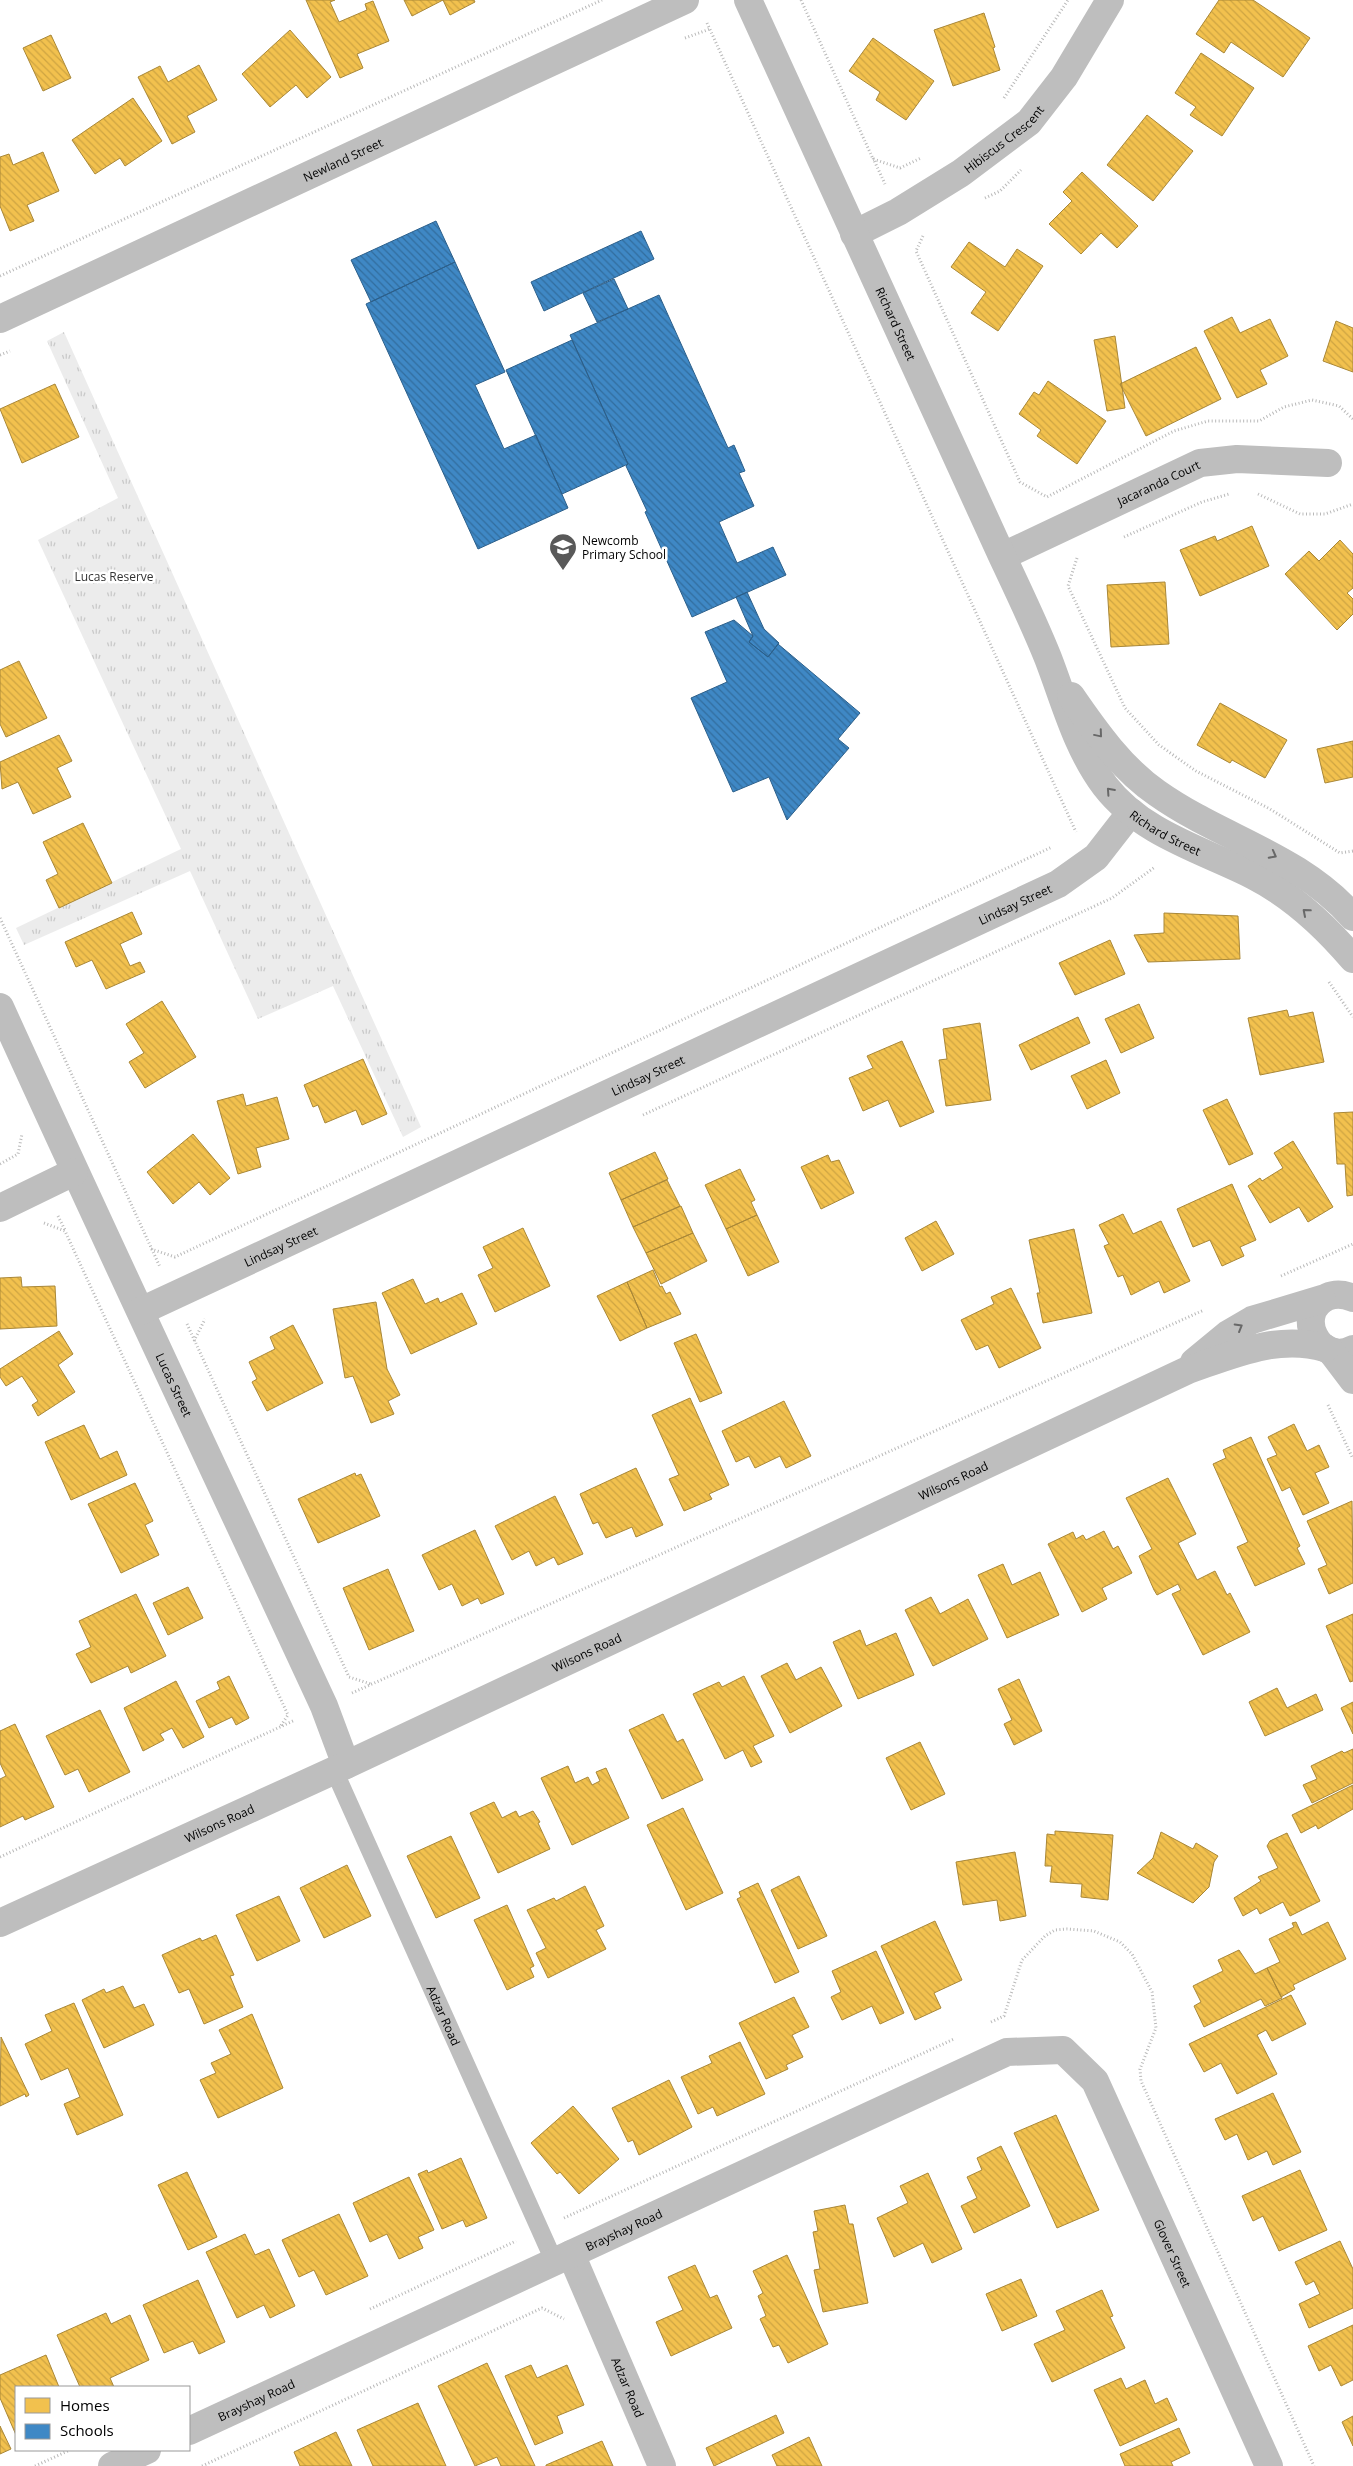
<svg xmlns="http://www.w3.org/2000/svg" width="1353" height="2466" font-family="'Open Sans',sans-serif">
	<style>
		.park { fill: url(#park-tufts) }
		.homes { fill: url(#homes-back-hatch); stroke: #a98737 }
		.schools { fill: url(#schools-back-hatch); stroke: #2c5f8a }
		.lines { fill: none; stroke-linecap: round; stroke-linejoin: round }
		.path { stroke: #b9b9b9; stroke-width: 3; stroke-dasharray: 1 2.5; stroke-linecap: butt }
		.service { stroke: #bebebe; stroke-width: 18 }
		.minor { stroke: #bebebe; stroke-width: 28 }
		.tertiary { stroke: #bebebe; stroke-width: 28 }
		.oneway { stroke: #686868 }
		.labels { text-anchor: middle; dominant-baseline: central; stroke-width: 5; stroke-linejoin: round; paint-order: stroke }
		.street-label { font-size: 12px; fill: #000; stroke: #fff }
		.poi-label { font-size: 12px; fill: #000; stroke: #fff; text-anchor: start }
		.park-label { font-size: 12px; fill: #333; stroke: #fff }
	</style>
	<defs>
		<pattern id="park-tufts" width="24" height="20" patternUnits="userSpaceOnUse" patternTransform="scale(1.25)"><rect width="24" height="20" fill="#ececec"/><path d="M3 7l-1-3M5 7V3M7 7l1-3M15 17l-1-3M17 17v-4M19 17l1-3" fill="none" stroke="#c9c9c9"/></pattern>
		<pattern id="homes-back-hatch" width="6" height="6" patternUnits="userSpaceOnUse" patternTransform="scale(1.25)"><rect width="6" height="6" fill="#f2c14e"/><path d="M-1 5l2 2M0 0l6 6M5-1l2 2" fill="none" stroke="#cea442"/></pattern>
		<pattern id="schools-back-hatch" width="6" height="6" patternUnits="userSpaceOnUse" patternTransform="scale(1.25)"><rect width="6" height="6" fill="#3f88c5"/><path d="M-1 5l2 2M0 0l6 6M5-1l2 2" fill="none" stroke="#326d9e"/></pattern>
	</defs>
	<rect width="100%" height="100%" fill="#fff"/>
	<!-- park -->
	<path class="park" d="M64 332 421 1127 403 1137 333 986 258 1019 190 871 24 945 16 928 181 849 38 540 118 498 47 341Z"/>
	<!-- homes -->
	<path class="homes" d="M306 0H335L330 2 339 22 367 10 365 4 373 1 389 41 357 54 363 68 340 78Z
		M404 0H474L475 2 450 15 443 0 412 16Z
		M1219 0H1253L1310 38 1283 77 1231 42 1224 53 1196 34Z
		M984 13 995 47 993 48 1000 70 953 86 934 30Z
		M290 30 331 77 307 98 296 85 270 107 242 74Z
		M51 35 71 78 43 91 23 48Z
		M873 38 934 81 906 120 876 100 880 92 849 71Z
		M1201 53 1254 88 1222 136 1190 115 1196 107 1175 93Z
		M199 65 217 100 187 116 195 132 172 144 138 77 160 66 168 82Z
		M133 98 162 141 125 166 120 158 95 174 72 140Z
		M1147 115 1193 151 1153 201 1107 165Z
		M43 152 59 191 27 205 34 221 10 231 0 206V157L9 154 13 165Z
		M1082 172 1138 226 1117 248 1101 233 1081 254 1049 224 1072 201 1063 192Z
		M969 242 1005 267 1017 249 1043 266 998 331 971 313 986 292 951 267Z
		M1232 317 1240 333 1270 319 1288 356 1260 370 1267 384 1237 398 1204 331Z
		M1336 321 1353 328V372L1323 361Z
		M1115 336 1125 408 1107 411 1094 340Z
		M1196 347 1221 399 1146 436 1120 384Z
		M1048 381 1106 421 1077 464 1037 436 1041 430 1019 414 1034 392 1039 395Z
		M55 384 79 437 22 463 0 409Z
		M1252 526 1269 566 1200 596 1180 550 1215 536 1217 541Z
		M1340 540 1353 554V588L1347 593 1353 599V614L1337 630 1285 574 1309 551 1319 561Z
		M1165 582 1169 644 1111 647 1107 585Z
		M19 661 47 718 6 737 0 724V670Z
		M1220 703 1287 740 1265 778 1232 760 1230 763 1197 745Z
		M59 735 72 761 57 768 71 797 33 814 18 782 2 789 0 762Z
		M1353 741V777L1325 783 1317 749Z
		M83 823 112 883 59 908 46 880 58 874 43 842Z
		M132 912 142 934 120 944 130 966 140 962 145 972 106 989 92 960 76 967 65 942Z
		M1164 913 1238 916 1240 959 1148 962 1134 935 1164 933Z
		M1110 940 1125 974 1075 995 1059 963Z
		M162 1001 196 1057 145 1088 129 1062 144 1053 126 1024Z
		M1139 1004 1154 1038 1121 1053 1105 1019Z
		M1287 1010 1289 1017 1313 1012 1324 1062 1260 1075 1248 1018Z
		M1078 1017 1090 1043 1031 1070 1019 1045Z
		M980 1023 991 1100 946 1106 939 1060 947 1059 943 1029Z
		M902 1041 934 1112 900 1127 888 1100 863 1111 849 1078 873 1068 867 1056Z
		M363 1059 387 1114 362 1125 356 1110 325 1123 318 1105 313 1107 304 1085Z
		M1106 1060 1120 1093 1087 1109 1071 1076Z
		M243 1094 246 1106 277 1097 289 1139 256 1148 261 1167 238 1174 217 1101Z
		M1227 1099 1253 1154 1229 1165 1203 1110Z
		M1353 1112V1195L1347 1196 1345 1164H1337L1334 1113Z
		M193 1134 230 1178 210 1195 199 1182 173 1204 147 1172Z
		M1293 1141 1333 1207 1308 1222 1299 1207 1270 1223 1248 1186 1260 1178 1262 1181 1283 1168 1274 1153Z
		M655 1152 668 1179 621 1200 609 1173Z
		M828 1155 831 1162 839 1160 854 1193 821 1209 801 1167Z
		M740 1169 755 1200 751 1202 757 1215 726 1229 705 1185Z
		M667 1180 680 1206 633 1227 621 1200Z
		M1232 1184 1256 1240 1240 1247 1244 1256 1222 1266 1210 1240 1193 1247 1177 1209Z
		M681 1206 693 1233 646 1253 633 1227Z
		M1123 1214 1133 1234 1161 1221 1190 1281 1164 1293 1159 1281 1131 1295 1123 1275 1118 1277 1104 1246 1109 1244 1099 1225Z
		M757 1215 779 1262 748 1276 726 1229Z
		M936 1221 954 1254 922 1271 905 1238Z
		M523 1228 550 1286 495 1312 478 1275 493 1268 483 1247Z
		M1074 1229 1092 1313 1043 1323 1037 1293H1040L1029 1240Z
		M693 1233 707 1261 661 1284 646 1253Z
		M653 1270 660 1287 662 1286 666 1294 670 1292 681 1314 647 1328 627 1282Z
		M21 1277 22 1287 55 1286 57 1326 0 1329V1278Z
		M413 1279 425 1304 438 1298 440 1303 462 1293 477 1324 411 1354 382 1293Z
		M627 1282 647 1328 620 1341 597 1296Z
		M1011 1288 1041 1348 999 1368 988 1345 976 1350 961 1320 994 1304 991 1297Z
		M376 1302 387 1369 400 1395 388 1401 394 1414 371 1423 353 1376 345 1378 333 1309Z
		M293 1325 323 1383 267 1411 252 1382 257 1379 249 1362 275 1349 270 1337Z
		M59 1331 73 1354 58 1365 75 1392 38 1416 32 1405 38 1401 22 1376 6 1386 0 1377V1369Z
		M696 1334 722 1393 700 1402 674 1343Z
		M690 1398 729 1485 709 1494 712 1499 684 1511 669 1479 679 1475 652 1415Z
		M784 1401 811 1456 786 1468 780 1456 755 1468 749 1456 736 1462 722 1431Z
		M1294 1424 1307 1451 1319 1445 1329 1467 1315 1473 1329 1503 1303 1515 1290 1487 1282 1491 1267 1459 1277 1455 1268 1437Z
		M84 1425 100 1459 117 1451 127 1475 71 1500 45 1442Z
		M1251 1437 1300 1546 1297 1548 1305 1564 1255 1586 1237 1547 1248 1542 1213 1464 1226 1458 1223 1450Z
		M636 1468 663 1525 636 1537 632 1527 606 1538 598 1522 593 1524 580 1494Z
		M355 1473 356 1476 361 1474 380 1516 318 1543 298 1499Z
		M1168 1478 1196 1534 1178 1543 1197 1580 1215 1571 1227 1595 1230 1593 1250 1632 1203 1655 1172 1594 1181 1590 1178 1584 1157 1595 1154 1590 1139 1556 1152 1549 1126 1498Z
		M135 1483 153 1521 145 1525 159 1555 121 1573 88 1504Z
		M555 1496 583 1554 558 1565 554 1557 536 1566 529 1551 512 1560 495 1526Z
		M1352 1501 1353 1583 1329 1594 1318 1569 1327 1565 1307 1521Z
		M475 1530 504 1594 481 1604 478 1598 462 1606 452 1584 439 1590 422 1555Z
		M1104 1531 1113 1549 1118 1546 1132 1573 1102 1588 1107 1599 1082 1612 1048 1544 1073 1532 1076 1539 1083 1535 1086 1540Z
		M1003 1564 1012 1585 1040 1572 1059 1615 1007 1638 978 1575Z
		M388 1569 414 1631 369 1650 343 1588Z
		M188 1587 203 1618 168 1635 153 1603Z
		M136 1594 166 1656 131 1673 128 1666 91 1683 76 1654 91 1647 79 1621Z
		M931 1597 940 1614 968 1599 988 1639 933 1666 905 1610Z
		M1353 1614V1681L1350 1682 1326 1626Z
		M860 1630 866 1646 896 1633 914 1675 858 1699 833 1642Z
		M787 1663 796 1680 821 1667 842 1706 790 1733 761 1676Z
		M229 1676 249 1718 236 1725 232 1717 209 1728 196 1701 220 1689 217 1682Z
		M744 1676 774 1736 753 1746 762 1762 751 1767 743 1750 725 1759 693 1694 719 1682 722 1687Z
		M1019 1679 1042 1731 1014 1745 1004 1724 1012 1720 998 1689Z
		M176 1681 204 1737 183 1748 172 1728 160 1734 164 1740 143 1751 124 1708Z
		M1277 1688 1287 1708 1316 1694 1323 1710 1265 1736 1249 1702Z
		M1353 1702V1734L1341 1708Z
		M100 1710 130 1772 89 1792 78 1769 65 1775 46 1736Z
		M663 1714 677 1742 683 1739 703 1780 662 1799 629 1730Z
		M15 1724 54 1807 25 1820 23 1816 0 1827V1779L6 1776 0 1763V1731Z
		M920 1742 945 1794 911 1810 886 1758Z
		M1353 1749V1783L1312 1803 1303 1785 1317 1779 1311 1766 1342 1751 1344 1753Z
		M568 1766 575 1783 588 1777 592 1785 600 1781 596 1772 606 1768 629 1818 572 1845 541 1778Z
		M1353 1785V1809L1318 1829 1316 1825 1301 1833 1292 1815Z
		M494 1802 502 1818 516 1811 519 1817 533 1811 540 1822 538 1823 550 1849 498 1873 470 1813Z
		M683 1808 723 1893 686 1910 647 1825Z
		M1055 1831 1113 1835 1108 1900 1081 1897 1082 1884 1050 1882 1052 1866H1045L1047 1834 1055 1835Z
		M1161 1832 1193 1849 1196 1843 1218 1856 1214 1862 1209 1887 1193 1903 1137 1873 1153 1858Z
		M1287 1833 1320 1901 1290 1916 1283 1902 1260 1914 1257 1908 1243 1916 1234 1898 1261 1881 1258 1877 1278 1868 1267 1846 1270 1841Z
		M451 1836 480 1898 436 1918 407 1856Z
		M1015 1852 1026 1916 1000 1921 997 1900 963 1905 956 1862Z
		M347 1865 371 1916 324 1938 300 1888Z
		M799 1876 827 1936 798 1949 771 1890Z
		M758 1883 799 1972 775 1983 737 1899 741 1897 739 1892Z
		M585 1886 604 1926 596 1930 606 1949 548 1978 536 1953 546 1948 527 1910 554 1898 556 1901Z
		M279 1896 300 1941 257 1961 236 1915Z
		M507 1905 534 1966 530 1968 534 1977 507 1990 474 1920Z
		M935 1921 962 1980 934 1993 941 2008 915 2020 881 1946Z
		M1296 1922 1302 1935 1328 1922 1346 1959 1293 1985 1295 1989 1281 1997 1267 1968 1280 1962 1269 1939 1294 1927 1292 1923Z
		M216 1935 234 1975 230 1976 243 2007 204 2024 189 1989 179 1993 162 1955 200 1938 202 1941Z
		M1239 1950 1255 1974 1267 1968 1282 1998 1265 2006 1261 1999 1204 2027 1194 2006 1201 2002 1193 1986 1223 1971 1218 1960Z
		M876 1951 904 2013 880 2024 872 2006 842 2020 831 1997 841 1992 832 1971Z
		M123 1986 134 2008 144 2004 154 2025 104 2048 82 2000 104 1989 106 1993Z
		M1291 1995 1306 2024 1272 2041 1266 2030 1257 2035 1277 2074 1237 2094 1221 2063 1204 2072 1189 2044Z
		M794 1997 809 2027 792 2035 803 2057 786 2065 788 2069 766 2079 739 2023Z
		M74 2003 123 2115 77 2135 64 2104 80 2097 68 2068 41 2080 25 2044 52 2031 45 2015Z
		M252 2014 283 2088 218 2118 200 2080 216 2073 211 2063 231 2054 219 2030Z
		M1 2037 29 2095 26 2097 25 2094 0 2106Z
		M740 2042 765 2094 717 2116 713 2107 698 2114 681 2077 712 2063 709 2056Z
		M669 2080 692 2127 639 2155 633 2140 628 2142 612 2108Z
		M1273 2093 1301 2152 1273 2165 1267 2151 1248 2160 1237 2134 1225 2140 1215 2119Z
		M573 2106 619 2159 579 2194 560 2172 557 2174 531 2143Z
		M1056 2115 1099 2210 1057 2228 1014 2133Z
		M1001 2146 1030 2206 974 2233 961 2206 977 2198 967 2177 982 2170 977 2158Z
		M461 2158 487 2218 466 2227 463 2220 442 2229 418 2174 427 2170 428 2173Z
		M1300 2170 1327 2230 1279 2251 1263 2216 1253 2221 1242 2196Z
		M187 2172 217 2237 188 2250 158 2185Z
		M928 2173 962 2249 932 2263 923 2243 894 2257 877 2218 908 2203 900 2186Z
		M409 2177 434 2230 418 2237 423 2248 399 2259 387 2234 370 2242 353 2203Z
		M845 2205 849 2224H853L868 2303 823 2312 814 2270 820 2269 813 2232 818 2231 814 2211Z
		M339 2214 368 2276 326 2295 314 2270 299 2277 282 2240Z
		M245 2234 255 2255 269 2249 295 2306 270 2318 264 2305 237 2318 206 2252Z
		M1340 2241 1353 2269V2308L1309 2328 1299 2304 1320 2294 1314 2281 1306 2285 1295 2262Z
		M787 2255 828 2344 788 2363 779 2345 773 2347 760 2319 766 2316 758 2296 763 2293 753 2271Z
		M695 2265 710 2298 717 2295 732 2328 671 2356 656 2322 683 2310 668 2277Z
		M1021 2279 1037 2316 1002 2331 986 2294Z
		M198 2280 225 2342 199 2354 193 2341 164 2353 143 2305Z
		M1102 2290 1113 2316 1110 2317 1125 2348 1052 2382 1034 2344 1065 2330 1056 2311Z
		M106 2313 111 2324 130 2315 149 2360 110 2378 114 2387H80L57 2335Z
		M1353 2325V2380L1341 2386 1331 2365 1319 2371 1308 2346Z
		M46 2355 59 2387H16V2435L0 2398V2375Z
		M487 2363 535 2466H501L497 2457 475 2466 438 2386Z
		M531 2365 537 2378 567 2365 584 2405 557 2416 563 2433 535 2445 505 2376Z
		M1121 2378 1126 2389 1145 2380 1155 2404 1167 2398 1177 2420 1120 2446 1094 2390Z
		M418 2403 446 2466H373L357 2430Z
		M776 2415 784 2433 714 2466 706 2448Z
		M1353 2416V2446L1342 2422Z
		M0 2426 11 2449 0 2454Z
		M1179 2428 1190 2453 1171 2462 1173 2466H1125L1120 2454Z
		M336 2432 352 2466H300L294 2452Z
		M809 2437 822 2466H777L772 2455Z
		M602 2441 613 2466H546V2465Z"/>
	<!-- schools -->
	<path class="schools" d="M436 221 455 262 371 302 351 260Z
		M641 231 654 259 544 311 531 282Z
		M455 262 505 372 475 385 504 449 536 435 568 508 478 549 366 304Z
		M614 279 628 309 597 322 583 293Z
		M659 295 728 448 734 445 745 471 739 473 754 506 719 522 737 563 773 547 786 575 692 617 645 512 647 511 626 466 628 464 570 335Z
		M572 340 628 464 562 494 506 370Z
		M747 592 764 629 779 643 768 657 749 642 753 636 736 597Z
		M734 620 753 636 749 642 768 657 778 644 860 713 838 739 849 748 787 820 769 777 733 792 691 698 727 682 705 632Z"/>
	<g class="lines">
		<!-- path -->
		<path class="path" d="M801 0 873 159 900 168 921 158
			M707 23 1076 832
			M685 38 710 29
			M1004 98 1068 0
			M873 158 885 184
			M985 198 1000 191 1021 170
			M923 236 916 251 1020 482 1047 497 1174 431 1208 421H1259L1284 407 1312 400 1339 406 1353 419
			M0 276 602 0
			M0 355 10 351
			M1258 494 1300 514H1325L1353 504
			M1124 537 1202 502 1229 494
			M1077 558 1068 586 1125 708 1159 745 1196 771 1270 809 1340 853 1353 851
			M0 918 160 1267
			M1329 982 1353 1017
			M643 1115 1112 898 1155 867
			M0 1164 18 1154 22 1134
			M58 1216 65 1230
			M44 1223 65 1231 288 1715 280 1727
			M151 1249 175 1257 1052 847
			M1281 1276 1353 1244
			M187 1324 349 1677 371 1684
			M194 1341 205 1319
			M1328 1405 1353 1459
			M352 1693 1204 1310
			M0 1857 295 1720
			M991 2022 1004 2016 1022 1960 1045 1936 1055 1930 1067 1929 1094 1931 1108 1937 1120 1942 1132 1954 1152 1992 1156 2028 1140 2069 1141 2081 1314 2466
			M564 2218 954 2039
			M370 2309 516 2241
			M35 2466 70 2450
			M202 2466 542 2308 564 2319"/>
		<!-- service -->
		<path class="service" id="s1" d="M334 1770 554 2261"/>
		<!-- minor -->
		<g class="minor">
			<path id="s2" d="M854 234 898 212 961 173 1029 122 1064 77 1110 0"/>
			<path id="s3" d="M0 319 685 0"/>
			<path id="s4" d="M1003 556 1200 463 1237 459 1328 463"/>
			<path id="s5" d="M0 1007C106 1241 216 1473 324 1706L346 1765"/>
			<path d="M0 1208 74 1172"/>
			<path id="s6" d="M141 1311 1058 884 1096 857 1131 812"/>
			<path id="s7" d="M571 2254 662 2466"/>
			<path id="s8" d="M189 2431 1007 2052 1063 2050 1095 2081 1269 2466"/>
			<path d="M112 2466 147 2450"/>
		</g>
		<!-- tertiary -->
		<g class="tertiary">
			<path id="s9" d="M748 0C832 185 918 370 1002 556 1018 590 1034 623 1048 658 1065 702 1076 747 1105 786 1142 834 1203 850 1254 876 1293 896 1325 926 1353 959"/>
			<path d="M1071 696C1095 731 1122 769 1157 793 1222 839 1298 855 1353 917"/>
			<path d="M1353 1298C1344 1294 1336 1293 1327 1297 1292 1314 1320 1367 1353 1349"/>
			<path d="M1331 1351 1353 1380"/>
			<path d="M1194 1362 1228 1334 1252 1320 1322 1299"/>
			<path id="s10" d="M0 1923 346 1765 1188 1370C1232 1355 1277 1334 1325 1348"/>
		</g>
	</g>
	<!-- one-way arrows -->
	<defs><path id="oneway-chevron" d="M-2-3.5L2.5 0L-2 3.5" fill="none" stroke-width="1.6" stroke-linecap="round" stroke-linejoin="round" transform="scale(1.25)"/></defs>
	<g class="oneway">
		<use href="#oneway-chevron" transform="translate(1099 734) rotate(50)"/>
		<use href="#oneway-chevron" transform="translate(1110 791) rotate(-132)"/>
		<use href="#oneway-chevron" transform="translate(1273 855) rotate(28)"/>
		<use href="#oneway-chevron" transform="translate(1306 912) rotate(-139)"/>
		<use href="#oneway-chevron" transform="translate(1239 1327) rotate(-30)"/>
	</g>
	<!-- icons -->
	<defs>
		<g id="school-pin" transform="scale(1.4375)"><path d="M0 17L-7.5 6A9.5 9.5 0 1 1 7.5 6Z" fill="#595959" stroke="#fff"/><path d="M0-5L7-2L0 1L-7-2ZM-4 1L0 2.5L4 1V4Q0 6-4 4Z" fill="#fff"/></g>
	</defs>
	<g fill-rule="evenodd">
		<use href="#school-pin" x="563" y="547"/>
	</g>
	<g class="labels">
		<!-- street labels -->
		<g class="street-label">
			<text stroke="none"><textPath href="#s2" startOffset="178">Hibiscus Crescent</textPath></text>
			<text stroke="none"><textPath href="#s3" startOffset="378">Newland Street</textPath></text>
			<text stroke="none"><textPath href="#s9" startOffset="356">Richard Street</textPath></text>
			<text stroke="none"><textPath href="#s4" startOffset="172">Jacaranda Court</textPath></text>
			<text stroke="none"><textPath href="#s9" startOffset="941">Richard Street</textPath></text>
			<text stroke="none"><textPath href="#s6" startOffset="964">Lindsay Street</textPath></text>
			<text stroke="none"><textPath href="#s6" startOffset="559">Lindsay Street</textPath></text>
			<text stroke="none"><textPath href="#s6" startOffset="154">Lindsay Street</textPath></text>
			<text stroke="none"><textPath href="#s5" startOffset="416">Lucas Street</textPath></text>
			<text stroke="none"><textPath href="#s10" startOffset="1051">Wilsons Road</textPath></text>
			<text stroke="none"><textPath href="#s10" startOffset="646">Wilsons Road</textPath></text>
			<text stroke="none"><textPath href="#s10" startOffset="241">Wilsons Road</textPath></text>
			<text stroke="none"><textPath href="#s1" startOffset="269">Adzar Road</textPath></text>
			<text stroke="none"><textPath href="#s8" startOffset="479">Brayshay Road</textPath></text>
			<text stroke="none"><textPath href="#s8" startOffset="1191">Glover Street</textPath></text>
			<text stroke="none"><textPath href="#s7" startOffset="145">Adzar Road</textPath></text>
			<text stroke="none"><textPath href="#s8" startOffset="74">Brayshay Road</textPath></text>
		</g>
		<!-- poi labels -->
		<g class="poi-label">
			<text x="582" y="540">Newcomb<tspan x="582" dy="14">Primary School</tspan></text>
		</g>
		<!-- park labels -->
		<g class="park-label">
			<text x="114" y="576">Lucas Reserve</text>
		</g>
	</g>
	<!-- legend -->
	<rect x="15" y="2386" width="175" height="65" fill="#ffffff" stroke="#999999"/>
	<rect x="25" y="2398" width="25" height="15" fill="#f2c14e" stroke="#999999"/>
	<text x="60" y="2411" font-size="15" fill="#000000">Homes</text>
	<rect x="25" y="2424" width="25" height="15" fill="#3f88c5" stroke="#999999"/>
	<text x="60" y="2436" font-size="15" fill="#000000">Schools</text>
</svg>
